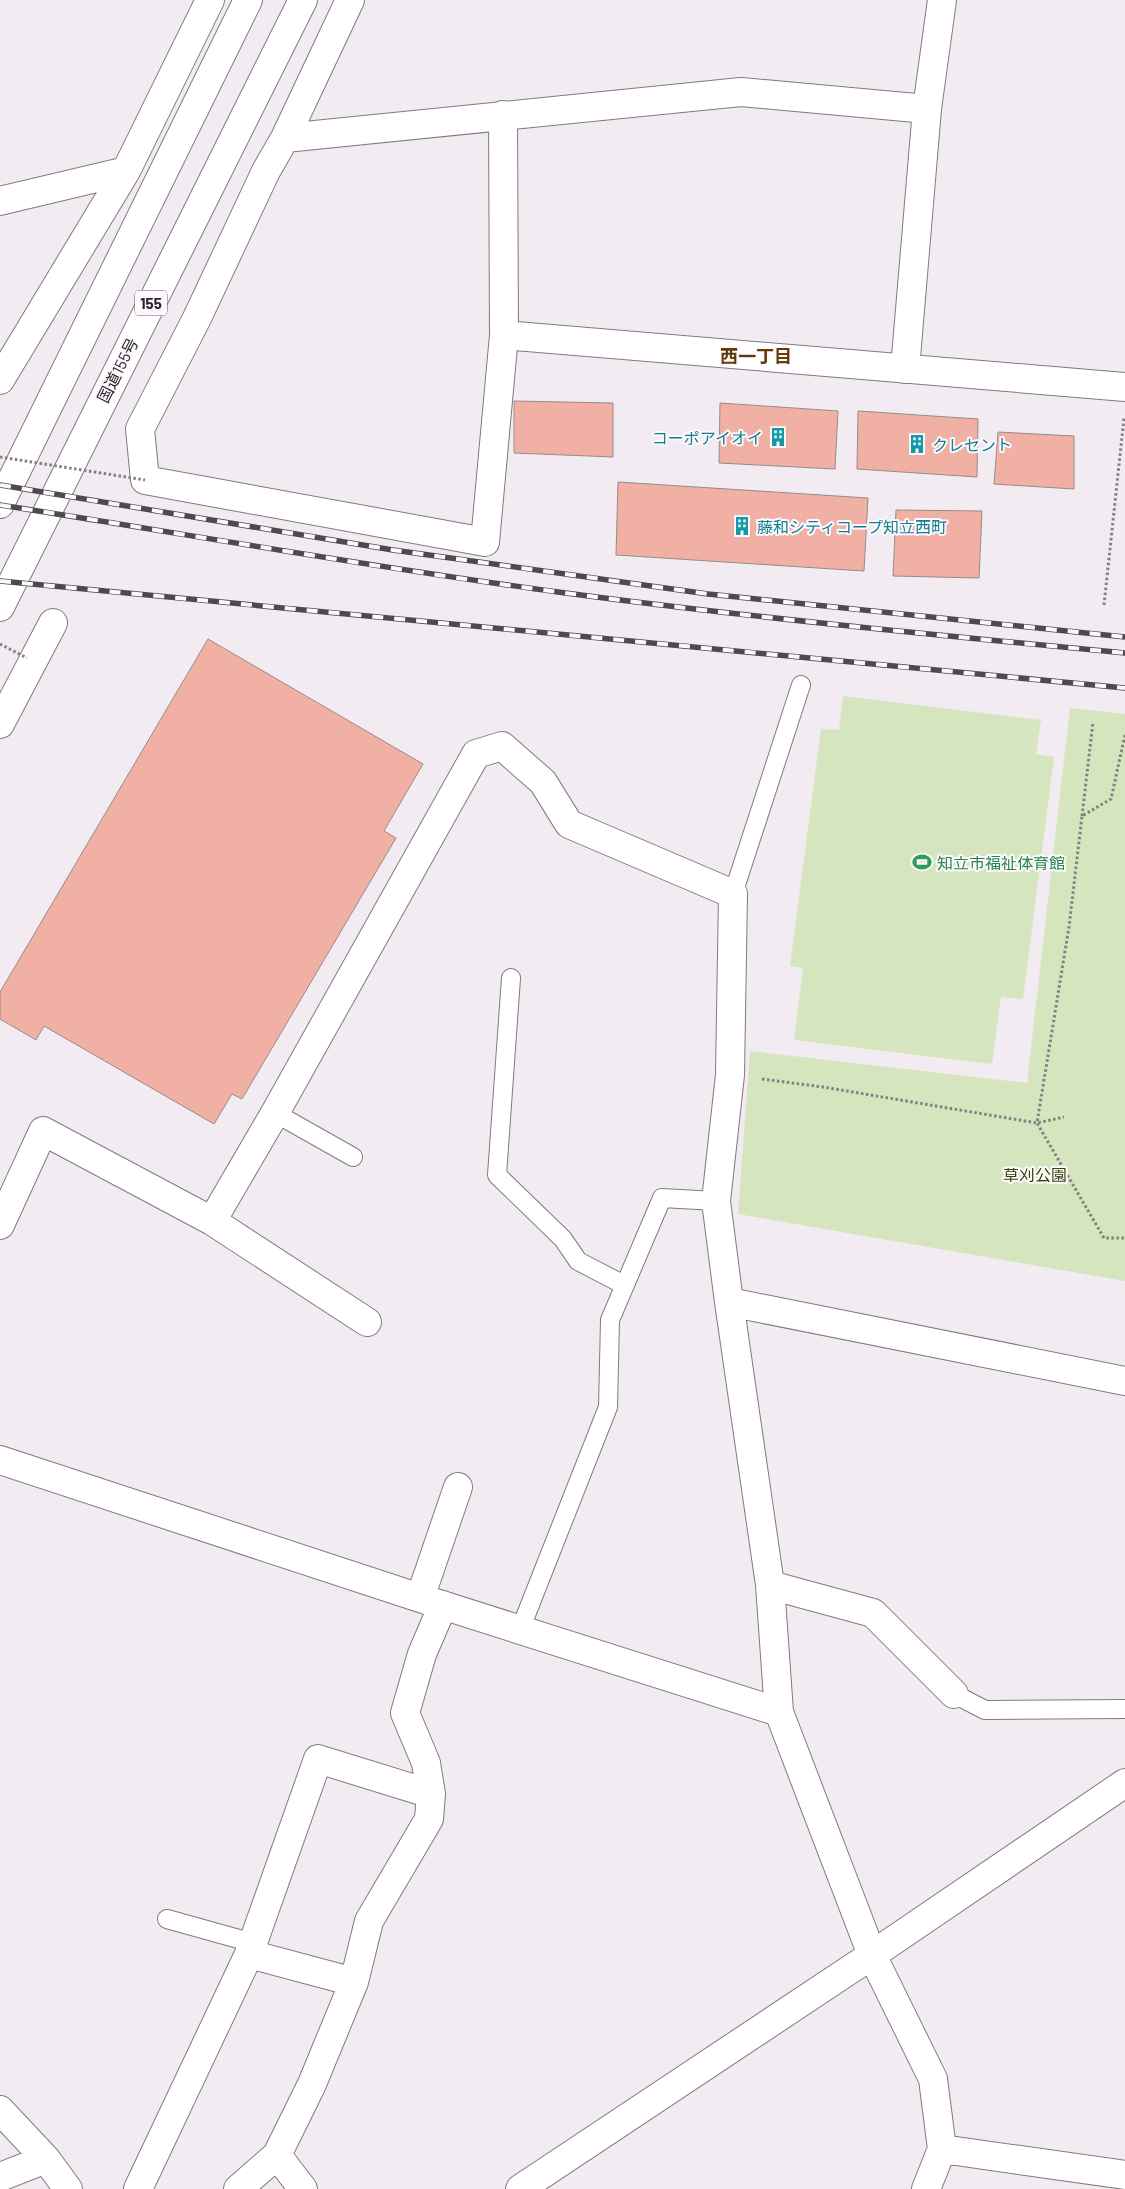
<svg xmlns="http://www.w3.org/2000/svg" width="1125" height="2189" font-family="Barlow,'Noto Sans JP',sans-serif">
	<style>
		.green { fill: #d5e5bd }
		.building { fill: #f0b0a3; stroke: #968c8a }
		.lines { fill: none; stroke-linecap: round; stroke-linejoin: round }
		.lane-casing { stroke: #807a80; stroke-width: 20 }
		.street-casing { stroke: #807a80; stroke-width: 30 }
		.highway-casing { stroke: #807a80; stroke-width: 30 }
		.path { stroke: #837f83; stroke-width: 3; stroke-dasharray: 2.5 2.5; stroke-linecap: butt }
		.lane { stroke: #fff; stroke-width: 18 }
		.street { stroke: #fff; stroke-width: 28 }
		.highway { stroke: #fff; stroke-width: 28 }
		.rail-casing { stroke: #4d4a4d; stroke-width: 5.5 }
		.rail { stroke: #fef8fe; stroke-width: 4; stroke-dasharray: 11; stroke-linecap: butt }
		.path-bridge { stroke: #837f83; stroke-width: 3; stroke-dasharray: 2.5 2.5; stroke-linecap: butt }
		.labels { text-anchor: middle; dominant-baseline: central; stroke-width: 4; stroke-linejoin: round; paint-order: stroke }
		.shield { fill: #fef8fe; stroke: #686468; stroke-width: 1 }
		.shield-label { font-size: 15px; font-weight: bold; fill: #272527 }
		.street-label { font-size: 16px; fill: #272527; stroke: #fef8fe }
		.culture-label { font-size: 16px; fill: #0d838f; stroke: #fef8fe; text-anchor: start }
		.leisure-label { font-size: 16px; fill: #27864d; stroke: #fef8fe; text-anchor: start }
		.park-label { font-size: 16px; fill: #334405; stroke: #fef8fe }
		.neighbourhood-label { font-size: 18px; font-weight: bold; fill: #5f3d06; stroke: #fef8fe }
	</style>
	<rect width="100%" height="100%" fill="#f2ebf2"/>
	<!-- green -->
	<path class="green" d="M843 696 1041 720 1036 754 1054 757 1023 999 1001 997 992 1064 794 1040 803 968 790 966 821 729 839 730Z
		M1070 708 1125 714V1281L738 1214 750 1051 1027 1083Z"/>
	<!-- building -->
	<path class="building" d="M514 401 613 403V457L514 453Z
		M720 403 838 411 835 469 719 463Z
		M858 411 978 419 977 477 857 469Z
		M998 432 1074 436V489L994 484Z
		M618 482 868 498 864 571 616 555Z
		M896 510 982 511 979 578 893 576Z
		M208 639 423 764 384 831 396 838 242 1099 232 1094 214 1124 44 1026 36 1040 0 1019V992Z"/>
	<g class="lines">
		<!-- lane casing -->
		<g class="lane-casing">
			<path id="lane" d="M733 894 801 685
				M511 978 497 1175 563 1239 578 1261 624 1285
				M275 1113 353 1157
				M520 1630 608 1407 610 1320 662 1198 716 1201
				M954 1694 985 1710 1125 1709
				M167 1919 253 1943"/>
		</g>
		<!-- street casing -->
		<g class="street-casing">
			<path id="street" d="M350 0 285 138 266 171 197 318 140 429 145 480 485 542 504 335 503 115
				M285 138 741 92 927 109
				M0 201 126 171
				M504 335 1125 387
				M905 369 927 109 942 0
				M0 380 126 171 210 0
				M0 724 53 623
				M212 1221 367 1322
				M0 1225 43 1131 212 1221 275 1113 476 754 502 746 543 782 569 824 733 894 730 1075 716 1201 729 1302 1125 1381
				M729 1302 770 1585 779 1712 872 1955 933 2079 942 2149 926 2189
				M0 1460 420 1598 779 1712
				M770 1585 873 1613 954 1694
				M420 1598 458 1487
				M249 1954 354 1982
				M0 2110 46 2159 68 2189
				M942 2149 1125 2175
				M277 2155 303 2189
				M0 2177 46 2159
				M138 2189 249 1954 318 1759 431 1794
				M238 2189 277 2155 312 2084 354 1982 369 1921 429 1819 431 1794 426 1763 405 1713 422 1654 443 1605
				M520 2189 872 1955 1125 1783"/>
		</g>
		<!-- highway casing -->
		<g class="highway-casing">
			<path id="highway" d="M0 504 248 0
				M0 607 303 0"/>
		</g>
		<!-- path -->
		<path class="path" d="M1104 605 1124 418
			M1125 735 1111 799 1082 816 1069 927 1037 1123 1104 1238H1125
			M1082 816 1093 722
			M762 1079 823 1087 1037 1123 1064 1117"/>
		<!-- lane -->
		<use href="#lane" class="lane"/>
		<!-- street -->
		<use href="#street" class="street"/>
		<!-- highway -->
		<use href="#highway" class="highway"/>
		<!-- rail casing -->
		<g class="rail-casing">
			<path id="rail" d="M0 485 393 550 708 594 1125 637
				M0 505C186 534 371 567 558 592 746 617 936 635 1125 653
				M0 581 1125 688"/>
		</g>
		<!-- rail -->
		<use href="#rail" class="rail"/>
		<!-- path-bridge -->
		<path class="path-bridge" d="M0 457 145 480
			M0 644 27 658"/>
	</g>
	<!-- icons -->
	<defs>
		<g id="building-bare" transform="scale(1.5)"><path d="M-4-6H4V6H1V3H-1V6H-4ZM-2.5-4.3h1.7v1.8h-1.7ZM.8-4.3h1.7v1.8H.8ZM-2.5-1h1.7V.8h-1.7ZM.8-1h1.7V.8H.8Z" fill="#0f9aa8" stroke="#fef8fe" stroke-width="2.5" paint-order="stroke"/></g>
		<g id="stadium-bare" transform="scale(1.5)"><path d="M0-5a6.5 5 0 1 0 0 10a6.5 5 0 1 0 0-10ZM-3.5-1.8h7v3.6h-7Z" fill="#2e9e5b" stroke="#fef8fe" stroke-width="2.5" paint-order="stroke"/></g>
	</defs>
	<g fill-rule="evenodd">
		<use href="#building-bare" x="778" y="437"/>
		<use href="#building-bare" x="917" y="444"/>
		<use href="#building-bare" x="742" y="526"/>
		<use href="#stadium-bare" x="922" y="862"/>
	</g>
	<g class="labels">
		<!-- shield labels -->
		<rect class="shield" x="135" y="290.5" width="32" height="25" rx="4"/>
		<g class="shield-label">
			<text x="151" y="303">155</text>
		</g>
		<!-- street labels -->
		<g class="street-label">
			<text transform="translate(117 370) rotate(-63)">国道155号</text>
		</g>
		<!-- culture labels -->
		<g class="culture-label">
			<text x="763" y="437" text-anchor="end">コーポアイオイ</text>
			<text x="932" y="444">クレセント</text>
			<text x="757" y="526">藤和シティコープ知立西町</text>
		</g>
		<!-- leisure labels -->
		<g class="leisure-label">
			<text x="937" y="862">知立市福祉体育館</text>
		</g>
		<!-- park labels -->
		<g class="park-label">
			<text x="1035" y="1174">草刈公園</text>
		</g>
		<!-- neighbourhood labels -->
		<g class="neighbourhood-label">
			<text x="756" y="356">西一丁目</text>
		</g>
	</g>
</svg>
